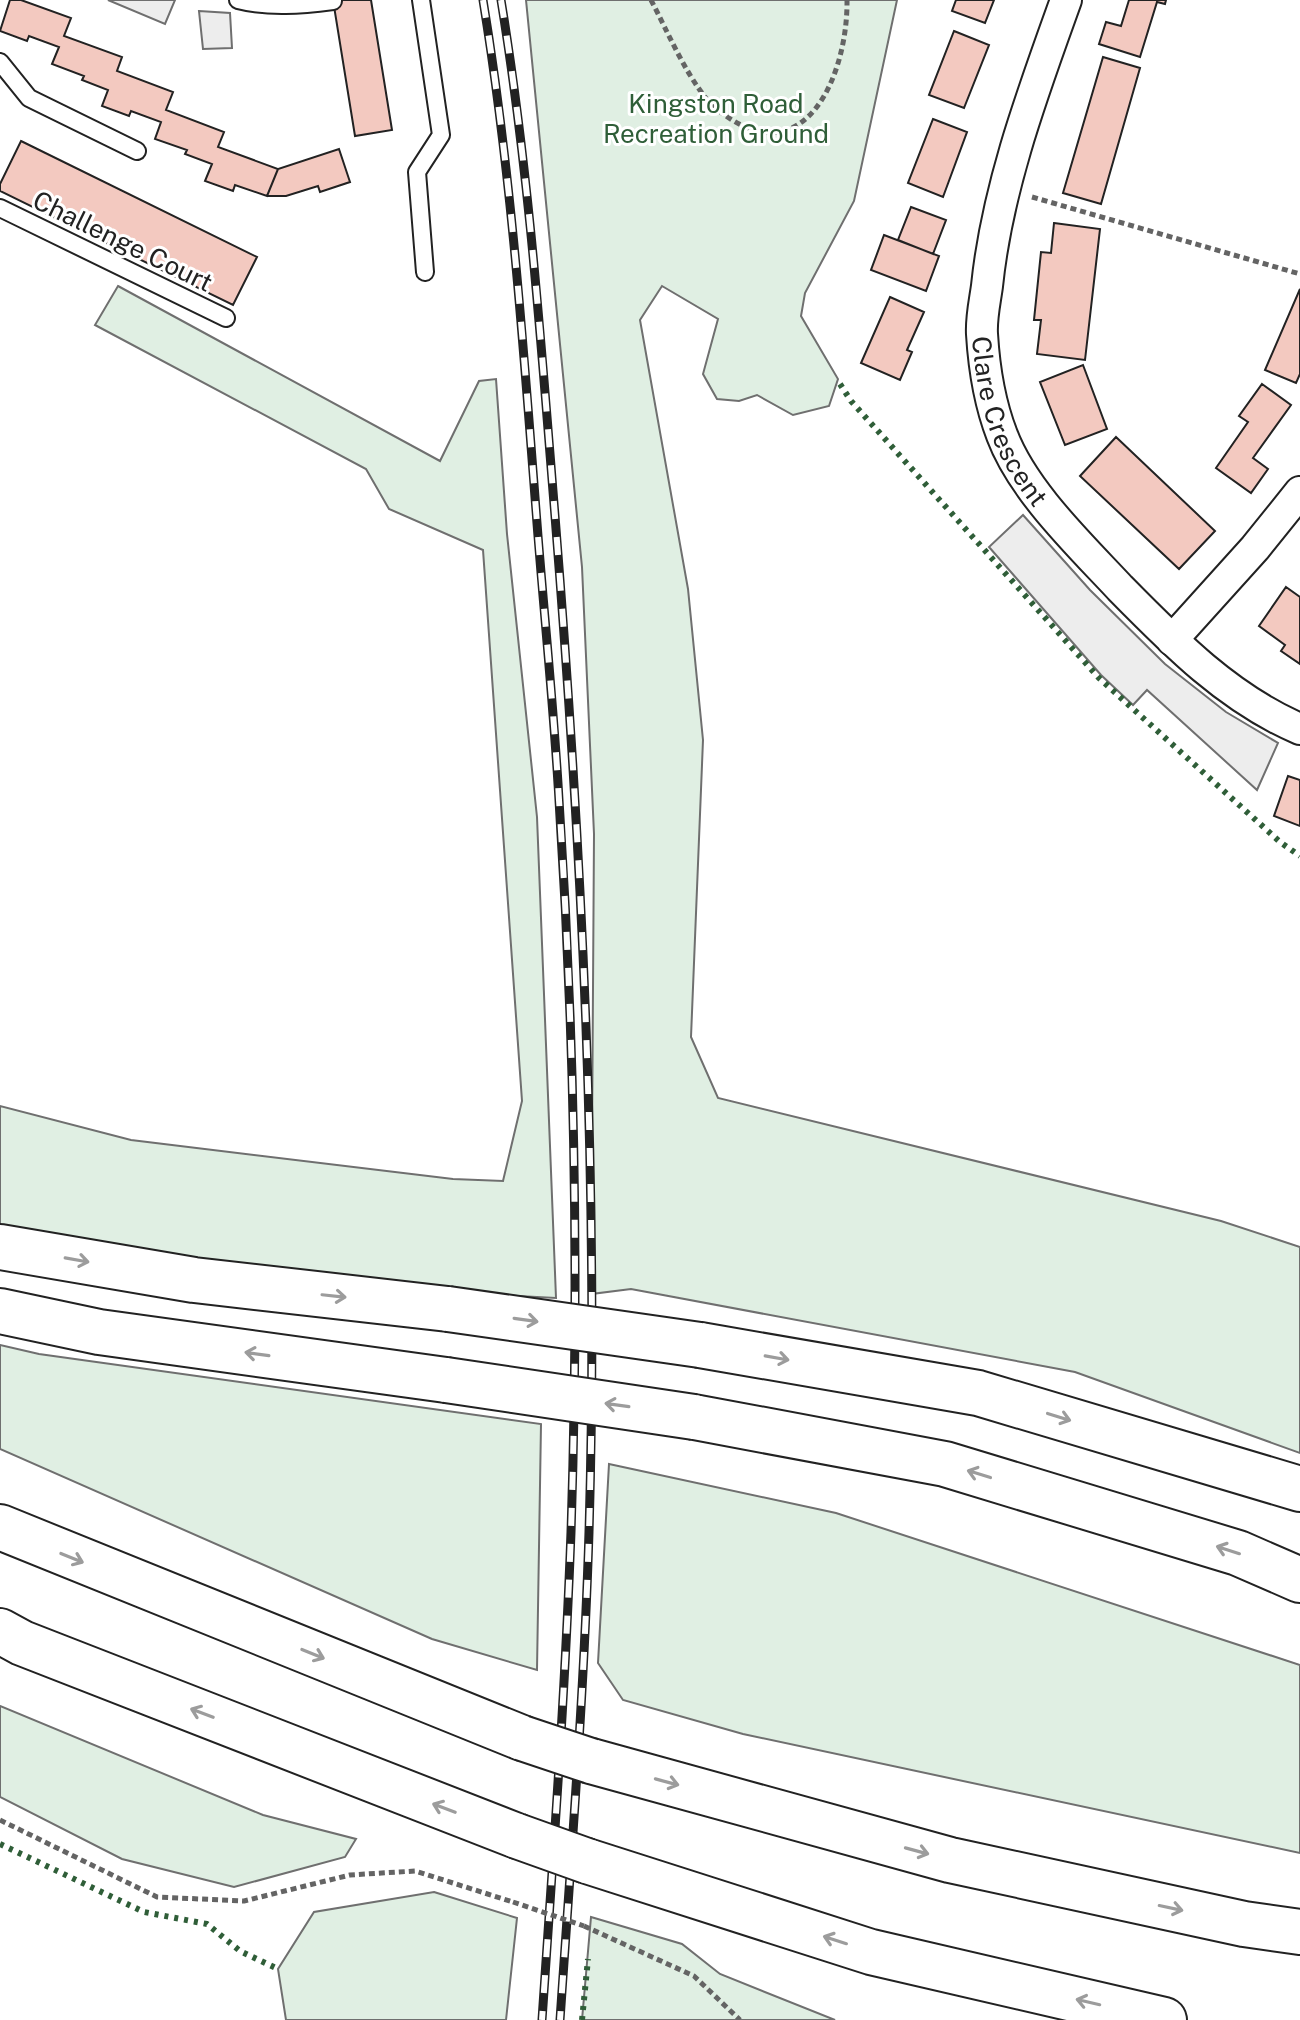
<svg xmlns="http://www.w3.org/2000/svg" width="1300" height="2020" font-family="'Public Sans',sans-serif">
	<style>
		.green { fill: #e0efe3; stroke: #6f6f6f; stroke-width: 2 }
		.parking { fill: #ededed; stroke: #6f6f6f; stroke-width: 2 }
		.building { fill: #f3c9c0; stroke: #222; stroke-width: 2 }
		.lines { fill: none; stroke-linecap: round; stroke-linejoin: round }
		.service-casing { stroke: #222; stroke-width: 20 }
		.minor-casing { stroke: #222; stroke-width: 34 }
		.trunk-casing { stroke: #222; stroke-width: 48 }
		.motorway-casing { stroke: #222; stroke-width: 48 }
		.path { stroke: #646464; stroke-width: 5; stroke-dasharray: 6 4; stroke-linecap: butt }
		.service { stroke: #fff; stroke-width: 16 }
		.minor { stroke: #fff; stroke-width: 30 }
		.trunk { stroke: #fff; stroke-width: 44 }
		.motorway { stroke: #fff; stroke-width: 44 }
		.rail-casing { stroke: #222; stroke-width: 9 }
		.rail { stroke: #fff; stroke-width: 6; stroke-dasharray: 18; stroke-linecap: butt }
		.trunk-bridge-casing { stroke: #222; stroke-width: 48; stroke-linecap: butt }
		.motorway-bridge-casing { stroke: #222; stroke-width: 48; stroke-linecap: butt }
		.path-bridge { stroke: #646464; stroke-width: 5; stroke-dasharray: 6 4; stroke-linecap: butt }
		.trunk-bridge { stroke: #fff; stroke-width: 44 }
		.motorway-bridge { stroke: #fff; stroke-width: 44 }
		.hedge { stroke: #2f5e38; stroke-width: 6; stroke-dasharray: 4 6; stroke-linecap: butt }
		.oneway { stroke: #9c9c9c }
		.labels { text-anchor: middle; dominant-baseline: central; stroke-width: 6; stroke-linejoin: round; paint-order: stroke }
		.park-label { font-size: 26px; fill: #2f5e38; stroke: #fff }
		.street-label { font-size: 26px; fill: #222; stroke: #fff }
	</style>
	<rect width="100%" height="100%" fill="#fff"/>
	<!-- green -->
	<path class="green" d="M526 0H897L854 201 805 293 801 316 838 379 829 406 793 415 757 395 739 401 717 399 703 374 718 319 662 286 640 320 688 589 703 740 691 1037 718 1098 1221 1221 1300 1247V1453L1075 1372 631 1289 591 1294 594 834 582 567Z
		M118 286 440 461 479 381 496 379 507 534 537 817 556 1298 415 1291 144 1256 0 1227V1106L131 1140 453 1179 503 1181 522 1101 483 550 389 509 366 469 95 325Z
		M0 1345 39 1354 541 1424 537 1670 432 1639 0 1449Z
		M609 1464 836 1513 1300 1665V1853L743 1734 623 1700 598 1663Z
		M0 1706 263 1815 356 1839 345 1857 234 1887 122 1859 0 1797Z
		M434 1892 517 1918 506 2020H286L278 1969 314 1912Z
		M591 1917 682 1944 720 1974 835 2020H582Z"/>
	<!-- parking -->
	<path class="parking" d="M108 0H175L165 24Z
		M199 11 230 13 232 48 203 49Z
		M1023 515 1090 590 1165 664 1226 712 1278 743 1257 790 1147 690 1133 705 1101 675 989 547Z"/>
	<!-- building -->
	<path class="building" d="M10 0H21L71 18 64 36 122 57 117 71 173 92 166 110 224 132 218 147 278 169 267 196 235 185 233 191 205 181 212 164 185 154 187 150 155 139 161 122 131 111 129 116 102 106 108 90 82 80 84 76 52 64 59 47 29 36 27 41 0 31Z
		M333 0H371L392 130 355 136Z
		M956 0H994L985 23 952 11Z
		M1129 0H1166L1165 4 1157 2 1140 57 1099 44 1106 22 1121 26Z
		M954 31 989 45 964 108 929 95Z
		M1103 57 1140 68 1101 204 1063 193Z
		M933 119 967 132 943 197 908 183Z
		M21 141 257 257 233 305 0 191V184Z
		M339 149 350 182 320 192 318 186 286 196H267L278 169Z
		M911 207 946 220 933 254 898 240Z
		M1054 223 1100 229 1085 360 1037 354 1041 320H1034L1041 252 1051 253Z
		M884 235 939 256 926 291 871 270Z
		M1300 289V374L1296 383 1265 370Z
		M890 297 924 312 907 350 912 352 900 380 861 363Z
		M1083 365 1107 429 1065 445 1040 382Z
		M1262 384 1291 405 1253 458 1268 469 1251 493 1216 468 1248 422 1239 416Z
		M1116 437 1215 531 1179 569 1080 476Z
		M1286 587 1300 597V664L1281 651 1285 645 1259 626Z
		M1288 776 1300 780V826L1274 816Z"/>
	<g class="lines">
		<!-- service casing -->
		<g class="service-casing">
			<path id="service" d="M238 0C269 8 302 5 333 1
				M421 0 441 135 417 172 425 272
				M0 62 29 98 137 151
				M0 208 226 318"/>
		</g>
		<!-- minor casing -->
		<g class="minor-casing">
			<g id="minor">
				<path id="s1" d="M1066 0C1033 92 997 188 987 286 985 301 981 318 982 334 984 367 990 404 1002 435 1023 491 1080 545 1120 588 1174 643 1229 699 1300 729"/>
				<path d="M1172 640 1255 548 1300 492"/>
			</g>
		</g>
		<!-- trunk casing -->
		<g class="trunk-casing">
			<path id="trunk" d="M0 1247 194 1280 448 1309
				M0 1311 99 1332 446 1380
				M700 1345 978 1393 1300 1489
				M694 1417 945 1464 1238 1553 1300 1580"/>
		</g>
		<!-- motorway casing -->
		<g class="motorway-casing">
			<path id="motorway" d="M0 1527 522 1738
				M0 1631 22 1643 517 1836
				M591 1761 950 1860 1244 1924 1300 1932
				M587 1861 871 1952 1164 2020"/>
		</g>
		<!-- path -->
		<path class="path" d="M651 0C667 30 692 90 718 110 805 179 848 74 847 0
			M1032 197 1300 274
			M0 1820 157 1897 244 1901 350 1875 415 1871 513 1902
			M584 1926 694 1976 740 2020"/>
		<!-- service -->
		<use href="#service" class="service"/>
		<!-- minor -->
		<use href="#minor" class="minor"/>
		<!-- trunk -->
		<use href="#trunk" class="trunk"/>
		<!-- motorway -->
		<use href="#motorway" class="motorway"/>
		<!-- rail casing -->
		<g class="rail-casing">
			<path id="rail" d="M483 0C512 177 524 357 538 536 545 624 554 712 559 800 575 1043 579 1289 571 1532 565 1695 553 1858 542 2020
				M501 0C529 171 541 344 555 516 582 854 599 1193 589 1532 584 1695 571 1858 560 2020"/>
		</g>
		<!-- rail -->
		<use href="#rail" class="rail"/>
		<!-- trunk-bridge casing -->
		<g class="trunk-bridge-casing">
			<path id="trunk-bridge" d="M448 1309 700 1345
				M446 1380 694 1417"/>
		</g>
		<!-- motorway-bridge casing -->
		<g class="motorway-bridge-casing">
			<path id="motorway-bridge" d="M522 1738 591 1761
				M517 1836 587 1861"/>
		</g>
		<!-- path-bridge -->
		<path class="path-bridge" d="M513 1902 584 1926"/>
		<!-- trunk-bridge -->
		<use href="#trunk-bridge" class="trunk-bridge"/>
		<!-- motorway-bridge -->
		<use href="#motorway-bridge" class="motorway-bridge"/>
		<!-- hedge -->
		<path class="hedge" d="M840 384 851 401 1099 678 1280 842 1300 856
			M0 1844 144 1912 207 1924 240 1951 278 1969
			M582 2020 588 1959"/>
	</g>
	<!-- one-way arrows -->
	<defs><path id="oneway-shaft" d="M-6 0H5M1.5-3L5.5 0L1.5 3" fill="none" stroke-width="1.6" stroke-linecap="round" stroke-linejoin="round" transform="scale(2)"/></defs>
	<g class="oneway">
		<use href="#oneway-shaft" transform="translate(77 1260) rotate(10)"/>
		<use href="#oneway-shaft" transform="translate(334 1296) rotate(6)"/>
		<use href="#oneway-shaft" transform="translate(526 1320) rotate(8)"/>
		<use href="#oneway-shaft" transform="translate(257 1354) rotate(-172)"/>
		<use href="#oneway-shaft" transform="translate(777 1358) rotate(10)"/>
		<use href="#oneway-shaft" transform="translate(617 1405) rotate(-172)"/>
		<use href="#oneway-shaft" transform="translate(1059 1417) rotate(17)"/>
		<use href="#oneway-shaft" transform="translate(979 1474) rotate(-163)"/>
		<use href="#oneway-shaft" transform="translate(1228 1550) rotate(-162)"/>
		<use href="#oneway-shaft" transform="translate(72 1558) rotate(22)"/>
		<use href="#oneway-shaft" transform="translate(313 1654) rotate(22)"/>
		<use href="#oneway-shaft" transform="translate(202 1713) rotate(-159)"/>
		<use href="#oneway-shaft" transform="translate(667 1782) rotate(15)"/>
		<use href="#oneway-shaft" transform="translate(444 1808) rotate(-159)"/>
		<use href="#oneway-shaft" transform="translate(917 1851) rotate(15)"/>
		<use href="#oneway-shaft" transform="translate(1171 1908) rotate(12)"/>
		<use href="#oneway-shaft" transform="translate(835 1940) rotate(-162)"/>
		<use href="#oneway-shaft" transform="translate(1088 2002) rotate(-167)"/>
	</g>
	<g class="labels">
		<!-- park labels -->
		<g class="park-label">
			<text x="716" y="103">Kingston Road<tspan x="716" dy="30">Recreation Ground</tspan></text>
		</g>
		<!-- street labels -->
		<g class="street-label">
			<text transform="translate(123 241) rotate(26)">Challenge Court</text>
			<text stroke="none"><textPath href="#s1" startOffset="438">Clare Crescent</textPath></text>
		</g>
	</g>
</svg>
